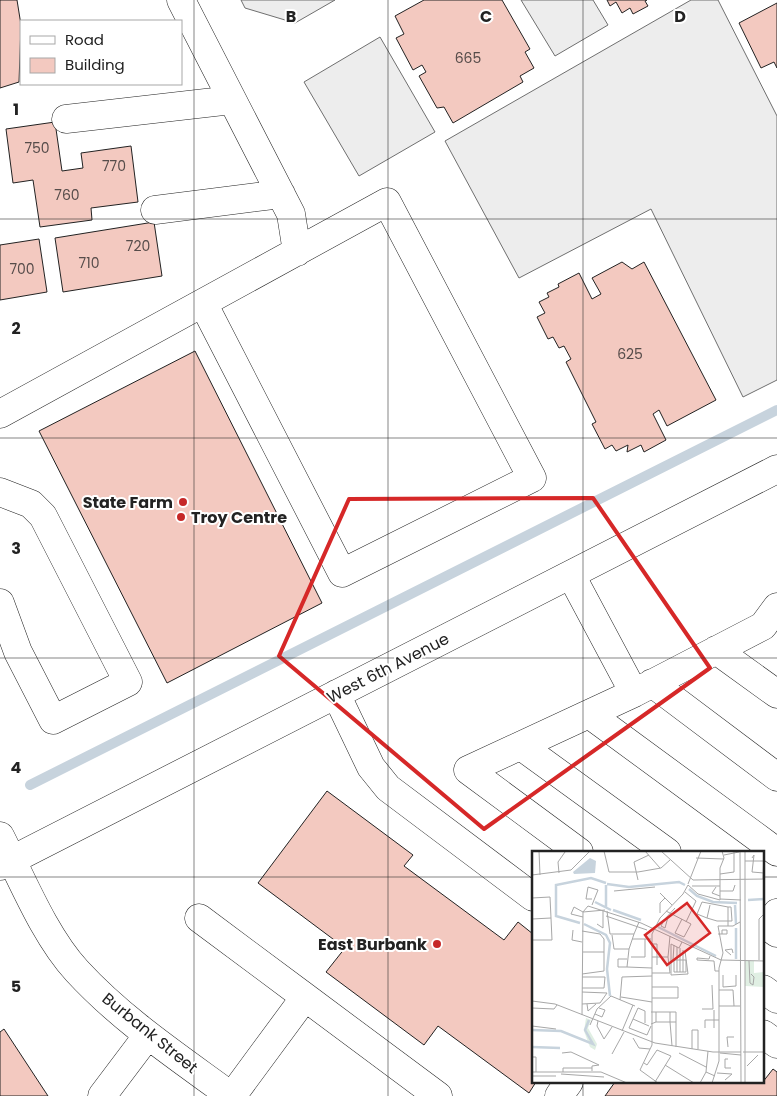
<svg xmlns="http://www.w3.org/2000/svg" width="777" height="1096" font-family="Poppins,sans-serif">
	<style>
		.parking { fill: #ededed; stroke: #6f6f6f }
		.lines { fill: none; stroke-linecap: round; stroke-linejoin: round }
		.stream { stroke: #c7d3dd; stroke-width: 10 }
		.building { fill: #f3c9c0; stroke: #222 }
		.minor-casing { stroke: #222; stroke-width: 29 }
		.minor { stroke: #fff; stroke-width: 28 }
		.marked { fill: none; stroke: #d62828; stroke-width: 4; stroke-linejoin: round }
		.grid { fill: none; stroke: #222; stroke-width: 1; stroke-opacity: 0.55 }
		.poi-dot { fill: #c62828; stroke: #fff; stroke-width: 2 }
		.labels { text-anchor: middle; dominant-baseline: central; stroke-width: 4; stroke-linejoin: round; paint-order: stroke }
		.number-label { font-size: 14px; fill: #564c4a }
		.poi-label { font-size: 16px; font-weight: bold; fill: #222; stroke: #fff; text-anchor: end }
		.street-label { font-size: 16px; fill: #222; stroke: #fff }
		.inset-river { fill: none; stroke: #c7d3dd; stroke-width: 2.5 }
		.inset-road { fill: none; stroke: #a7a7a7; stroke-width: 1 }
		.view { fill: #d62828; fill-opacity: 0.15; stroke: #d62828; stroke-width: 2.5 }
		.inset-edge { fill: none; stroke: #222; stroke-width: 2.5 }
		.grid-label { font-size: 16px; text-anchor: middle; font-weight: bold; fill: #222; stroke: #fff; stroke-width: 4; stroke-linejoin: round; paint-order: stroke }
	</style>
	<rect width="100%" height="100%" fill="#fff"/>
	<!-- parking -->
	<path class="parking" d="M241 0H335L295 23 245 8Z
		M521 0H593L608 25 555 56Z
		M691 0H718L777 116V380L743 397 651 209 519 278 445 141Z
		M380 37 435 132 359 176 304 82Z"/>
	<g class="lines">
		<!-- stream -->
		<path class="stream" d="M30 785 777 410"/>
	</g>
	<!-- building -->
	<path class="building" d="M0 0H17L21 25 19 82 0 88Z
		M424 0H502L530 49 525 52 534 68 520 76 523 82 453 123 444 107 437 108 419 76 426 72 422 65 413 70 396 38 404 34 395 16Z
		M607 0H647L645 1 648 6 633 14 630 8 622 13 616 2 610 6Z
		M777 3V68L774 62 761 68 739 23Z
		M55 122 62 171 83 168 81 153 131 146 138 202 91 208 92 220 40 227 33 180 13 183 6 129Z
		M154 222 162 276 63 292 55 238Z
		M39 239 47 292 0 300V245Z
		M622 262 632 269 644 262 716 400 667 426 659 410 653 414 666 440 644 452 641 445 627 452 628 445 616 451 612 445 605 449 592 424 596 422 566 362 571 359 564 346 559 348 553 337 548 339 537 317 545 313 539 302 549 297 547 293 559 287 558 284 579 273 592 299 601 294 592 278Z
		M195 351 322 603 167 683 39 431Z
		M327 791 413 855 404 866 504 940 518 922 533 934V1082H536L529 1093 438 1026 424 1045 326 972 345 948 258 883Z
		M4 1029 48 1096H0V1032Z
		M773 1069 777 1072V1096H605L615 1082 762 1083Z"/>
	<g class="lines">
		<!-- minor casing -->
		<g class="minor-casing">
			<path id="minor" d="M181 0 291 214 297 252
				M66 119 232 100
				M155 210 281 194
				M0 414C129 344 258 273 387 202L532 478 342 573 203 303
				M0 492 31 504 43 516 128 682 53 720 18 652 0 603
				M571 575 634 693 468 770 579 852
				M716 650 777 694
				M652 683 777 777
				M634 693 763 626 777 607
				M336 694 371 767 388 788 533 897
				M589 714 777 852
				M521 746 667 852
				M0 836C22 879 44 935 77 971 122 1020 178 1057 231 1096
				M0 866 777 469
				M777 913 767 926 777 933
				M199 918 305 997
				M763 989 777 999
				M763 1034 777 1044
				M102 1096 148 1035
				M232 1096 305 997 438 1096
				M559 1096 569 1082"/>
		</g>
		<!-- minor -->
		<use href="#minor" class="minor"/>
	</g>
	<!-- marked area -->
	<path class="marked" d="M593 498 710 668 484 829 279 656 349 499Z"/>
	<!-- grid -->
	<path class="grid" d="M194 0V1096M388 0V1096M583 0V852M0 219H777M0 438H777M0 658H777M0 877H533M763 877H777M583 1082V1096"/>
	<!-- markers -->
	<g class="poi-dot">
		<circle cx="183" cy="502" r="5"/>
		<circle cx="181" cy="517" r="5"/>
		<circle cx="437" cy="944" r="5"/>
	</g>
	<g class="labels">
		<!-- number labels -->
		<g class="number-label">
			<text x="468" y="58">665</text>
			<text x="37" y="148">750</text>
			<text x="114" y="166">770</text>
			<text x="67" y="195">760</text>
			<text x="138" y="246">720</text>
			<text x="89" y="263">710</text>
			<text x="22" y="269">700</text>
			<text x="630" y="354">625</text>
		</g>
		<!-- poi labels -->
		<g class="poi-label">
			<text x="173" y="502">State Farm</text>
			<text x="191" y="517" text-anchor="start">Troy Centre</text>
			<text x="427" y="944">East Burbank</text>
		</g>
		<!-- street labels -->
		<g class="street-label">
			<text transform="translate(388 668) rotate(-27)">West 6th Avenue</text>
			<text transform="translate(150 1033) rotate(39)">Burbank Street</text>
		</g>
	</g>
	<!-- overview -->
	<g transform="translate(532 851)">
		<rect width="232" height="232" fill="#fff"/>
		<path d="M213 110H222V122L232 121V136L213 135ZM54 167 59 169 56 177 65 193 63 199 58 196 52 180Z" fill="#e0efe3"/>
		<path d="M58 7 64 10 63 22 42 23 41 21Z" fill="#c7d3dd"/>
		<path class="inset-river" d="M75 33 97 36 147 31 153 34M157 38 165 45 181 51 205 52M216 49 233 48M63 51 79 59M203 54 204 73M74 56V34M81 59 109 69M48 72 24 65V34L59 27 74 32M52 73 74 84 78 92 75 118 78 145M126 76 184 105M204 77V108M0 179 29 180 61 193 53 179 57 169M0 196 28 197"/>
		<path class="inset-road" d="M7 0 8 24M72 0 77 21H106L129 17 138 9M113 0 128 17M129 0 161 29 233 28M208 0 209 232M213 0V232M192 4 207 1M164 7 192 8M220 7 222 4 220 21 232 22M213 10H232M27 22 26 11 33 1M188 23 202 21V0M0 24 39 19 58 0M231 28 232 0M106 29 102 11 117 4M156 33 169 0M156 34 166 43 188 49V17L192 7 190 0M160 35H188M184 36 180 42 188 45M82 40 123 36M188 40H201L203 34M153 41 164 50 154 71M128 42 140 54M0 47 18 46 19 67 0 68M188 48 209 49M60 54 66 39 56 36 54 48H60M178 54 175 67 185 70H200L199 56H196M75 60 78 83H102L107 71M134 60 159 73 152 86 143 82 150 68M128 62V52L133 47M74 65 115 79M51 66 39 63 42 56 51 61 73 59M136 66 133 77 129 75 132 69 143 57M175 67 165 63 170 51 196 56V75M65 73 71 77V60M41 79 40 89 50 91M186 83H195V79H190V83M80 84 82 98H97L102 83M100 88H119M0 89H20L19 67M150 91 147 97 139 93V124L156 123 153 100M119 93H125V114M145 96V121M148 97V109H142V121H154V109H148V121M151 99V121M51 101H72M199 104 193 99 200 98 201 102M178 105 177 108 165 107V109L182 110 183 120H187M99 106H113V88M120 106H136L138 85M95 108H86V116H95L97 98M141 109 142 94M227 109V68L233 62M217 110 218 132 221 134 222 126 219 123M95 116 120 117M120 122H138L136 106M50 123 72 120V88L68 83 50 80M191 124V136L204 135V124M50 126H73L72 137H50M120 136H146V147H120M187 139H201L202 155M50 141 75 142 68 152 50 153M89 146 120 151M88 149 90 126 120 125M0 150 23 153 123 192 181 201H209M55 153 56 160 64 153M187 155H208M0 157 22 158 25 154M170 158H181L180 134M182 159V177M119 161H144V196M138 161V171H144M63 163 70 166 73 159 67 157M50 164 51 61 56 55 109 72 189 109 233 110M101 168 117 175M66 170 65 175 72 188 80 176M124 171H138L140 195M113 172V160L106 157 97 177 115 184 119 175M119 173 124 171V161M58 174 65 158 79 145 103 155M0 175 24 178M173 177V169H187M90 180 101 154M101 187 107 197 118 198M196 196 195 186H202M160 198V179H166V198M211 201H233M30 202 39 201 67 214 60 215V220M147 202 174 216M188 202 209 204M80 203 92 181M0 206H4V221M196 208H193V217H199M112 212 115 214 125 199 139 205 123 231M133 214 162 232M215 215 226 204M0 221H69L95 232M31 221V217H60M174 221 176 200M185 222 200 223 193 229M29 223 72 226M0 225H24M126 232 108 219 120 194V83L128 67 151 43 156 34M168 232 174 221 183 225M180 232 187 210V117L191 102 186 75H201L208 71"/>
		<path class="view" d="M155 52 178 82 135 114 113 84Z"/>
		<rect width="232" height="232" class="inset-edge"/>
	</g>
	<g class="grid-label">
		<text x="291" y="22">B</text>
		<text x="486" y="22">C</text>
		<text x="680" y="22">D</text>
		<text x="16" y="115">1</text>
		<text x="16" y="334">2</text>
		<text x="16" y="554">3</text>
		<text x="16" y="773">4</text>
		<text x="16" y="992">5</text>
	</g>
	<!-- legend -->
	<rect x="20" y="20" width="162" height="65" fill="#ffffff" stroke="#a7a7a7"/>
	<rect x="30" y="36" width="25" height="8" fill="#ffffff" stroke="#a7a7a7"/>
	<text x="65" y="45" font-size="15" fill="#222222">Road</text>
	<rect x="30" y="58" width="25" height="15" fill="#f3c9c0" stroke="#a7a7a7"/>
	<text x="65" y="70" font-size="15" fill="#222222">Building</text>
</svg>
